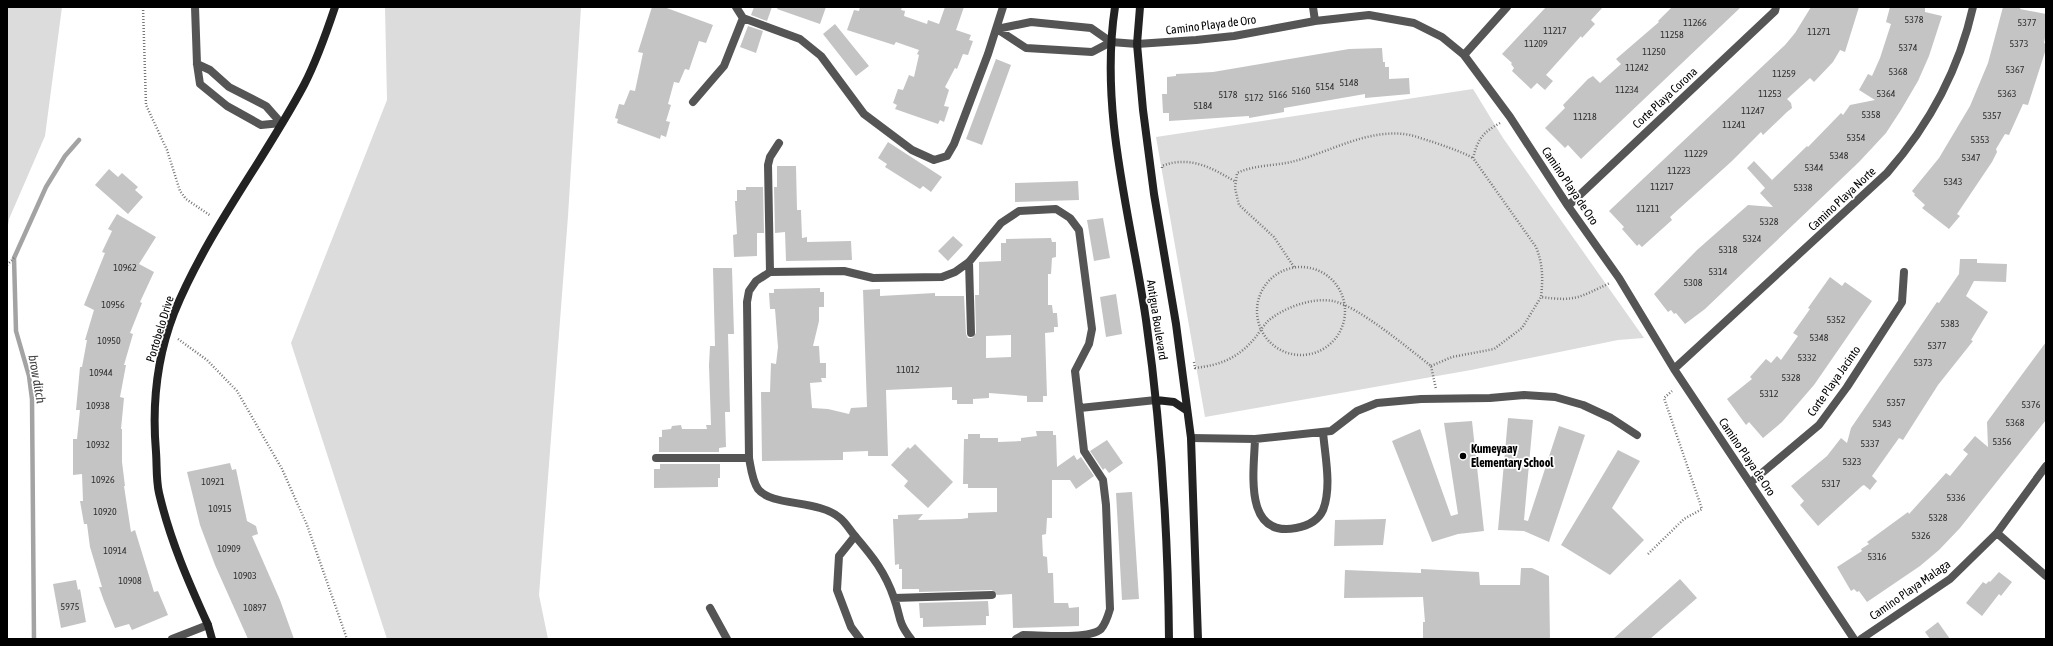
<svg xmlns="http://www.w3.org/2000/svg" width="2053" height="646" font-family="'Asap Condensed',sans-serif">
	<style>
		.green { fill: #dcdcdc }
		.lines { fill: none; stroke-linecap: round; stroke-linejoin: round }
		.stream { stroke: #a3a3a3; stroke-width: 4.5 }
		.building { fill: #c4c4c4; fill-rule: evenodd }
		.path { stroke: #777; stroke-width: 2.5; stroke-dasharray: 1 2; stroke-linecap: butt }
		.lane { stroke: #555; stroke-width: 8 }
		.street { stroke: #555; stroke-width: 8 }
		.secondary { stroke: #222; stroke-width: 8 }
		.poi-dot { fill: #000; stroke: #fff; stroke-width: 1.5 }
		.labels { text-anchor: middle; dominant-baseline: central; stroke-width: 3.5; stroke-linejoin: round; paint-order: stroke }
		.number-label { font-size: 10px; fill: #313131 }
		.street-label { font-size: 12px; fill: #000; stroke: #fff }
		.poi-label { font-size: 12px; font-weight: bold; fill: #000; stroke: #fff; text-anchor: start }
		.water-label { font-size: 13px; font-style: italic; fill: #444; stroke: #fff }
	</style>
	<rect width="100%" height="100%" fill="#fff"/>
	<!-- green -->
	<path class="green" d="M7 7H62L45 136 9 219 7 232Z
		M385 7H581L568 216 539 595 548 639H387L291 343 387 100Z
		M1473 89 1503 138 1644 338 1618 340 1471 370 1205 417 1156 137Z"/>
	<g class="lines">
		<!-- stream -->
		<path class="stream" d="M34 639 32 399 29 376 16 331 14 258 46 187 65 156 79 140"/>
	</g>
	<!-- building -->
	<path class="building" d="M652 7H664L713 25 706 43 699 41 689 70 685 69 679 83 674 82 668 104 671 105 666 121 670 122 666 137 661 135 660 139 617 123 618 119 615 118 619 104 624 105 630 90 635 91 643 53 638 52Z
		M754 7H772L767 21 751 15Z
		M778 7H826L820 24 777 9Z
		M860 7H902L901 10 905 11 904 16 927 24 928 20 939 24 945 7H964L956 30 971 35 969 40 973 41 968 55 963 54 957 69 955 68 945 87 949 90 944 106 949 107 944 122 940 120 938 124 895 109 897 105 893 103 898 89 903 90 909 75 914 77 919 55 917 54 919 50 896 42 894 45 847 30 854 10 859 11Z
		M1546 7H1603L1591 20 1595 24 1582 38 1581 36 1546 75 1553 81 1545 90 1537 83 1531 89 1512 71 1514 68 1511 64 1512 63 1502 54Z
		M1672 7H1741L1581 159 1568 145 1565 148 1545 128 1565 108 1563 105 1588 79 1593 76 1600 83 1621 64 1616 59 1659 22 1658 21Z
		M1811 7H1859L1845 52 1840 50 1833 62 1814 82 1810 78 1787 99 1791 103 1792 108 1787 112 1763 135 1761 132 1732 161 1670 217 1672 220 1642 247 1639 244 1637 246 1622 229 1624 227 1609 211 1785 45 1795 33Z
		M1890 7H1925V12L1942 16 1929 56 1918 81 1901 110 1886 133 1859 162 1705 309 1685 324 1676 313 1674 314 1671 310 1668 312 1654 294 1697 250 1748 205 1773 207 1760 193 1765 188 1747 168 1754 161 1772 180 1807 146 1808 147 1841 113 1843 115 1850 105 1875 100 1859 90 1868 74 1872 76 1880 58 1891 24 1886 22Z
		M2003 7H2021L2020 9 2046 14V33L2044 43 2046 44V49L2028 105 2023 104 2009 135 2005 134 1996 149 1997 152 1992 162 1957 214 1960 216 1949 229 1922 208 1925 205 1914 195 1915 194 1912 191 1939 158 1970 106 1988 63Z
		M835 24 869 66 856 76 823 34Z
		M748 26 763 31 756 53 740 47Z
		M1382 48 1383 62H1385V67H1389V79L1409 78 1410 94 1365 98V94L1284 108V112L1249 118V116L1169 121V113H1163L1162 94H1167V77L1176 76V74L1213 72 1349 49Z
		M996 59 1011 65 982 145 966 139Z
		M888 142 942 177 931 192 923 186 920 189 885 167 887 164 878 158Z
		M777 166H796L797 210H801L802 238 807 237V242L851 241 852 260 786 261 785 232 775 233 774 187H777Z
		M109 169 118 177 122 173 138 187 135 190 143 197 128 214 95 185Z
		M1078 181 1079 200 1015 202V183Z
		M746 187H763L764 233H757V256L734 257 733 235 737 234 735 201H737V190H746Z
		M117 214 156 237 139 264 154 272 140 302 142 303 130 333 133 334 124 365H126L120 397 124 398 121 429H122V462L125 486H124L131 532 135 530 154 592 158 591 168 615 132 630 129 624 115 628 104 601 99 587H102L90 547 87 524H84L80 501H83L82 474 73 475V439H77L80 410H76L80 367H82L87 340H85L94 310 84 305 105 253 102 252 112 231 108 229Z
		M1103 218 1110 258 1094 261 1087 220Z
		M953 236 963 245 948 261 938 251Z
		M1051 238 1052 242H1056V257L1052 258 1051 274H1048V305H1052L1053 313H1057L1058 327H1054V332L1045 333 1047 396H1043V402H1027V396L989 393V398L973 399V404H957V400H952V387L886 390 888 456H868V451L843 452V460L762 461 761 392H770L771 363 776 364 778 347 775 309H770L769 293H774V289L820 288V292H824V307H819V321L813 346H819L820 363H826V378H821L822 382 810 383 812 408 828 409 849 414 851 408 867 407 863 290 880 289V296L935 293V296H964L966 334 968 338H972L976 333 975 295H979V262L1001 261V243H1006V239ZM1011 335V357L986 358V336Z
		M1960 259H1977V263L2007 264 2006 282 1974 281 1966 296 1988 312 1971 340 1973 341 1938 385 1903 440 1899 438 1872 476 1877 481 1870 490 1864 485 1862 486 1818 526 1800 505 1804 501 1791 486 1827 456 1841 438 1847 443 1851 428 1937 302 1939 303 1959 274Z
		M713 268H732L734 334H728L730 412H725L726 447 719 448V452H659V437H662V430L671 429 672 426 681 425 682 429H707L706 425H711L709 365 710 346H715Z
		M1830 277 1842 286 1845 282 1872 301 1814 385 1782 422 1763 438 1749 422 1746 425 1727 399 1752 379 1750 377 1766 359 1771 363 1777 356 1781 360 1798 336 1793 333 1810 309 1808 308Z
		M1116 294 1122 334 1106 337 1100 297Z
		M2046 342V420L1960 528 1939 550 1920 566 1867 602 1859 591 1857 592 1854 589 1851 591 1837 567 1862 551 1861 549 1869 544 1867 542 1908 512 1909 514 1946 473 1950 476 1968 454 1963 450 1975 436 1988 447 1987 422Z
		M1508 418 1533 420 1524 520 1528 521 1559 426 1585 435 1549 542 1524 531 1498 530Z
		M1472 421 1484 531 1458 534 1432 542 1392 441 1420 429 1451 516 1458 514 1444 423Z
		M1036 431H1053V435H1056L1057 467 1074 455 1077 460 1081 457 1094 476 1076 489 1070 480H1052V518H1047L1046 534 1042 535 1043 556 1047 557 1048 573H1053L1054 603H1068L1069 608 1079 607V626L1013 628 1012 594 997 595 992 590 919 592V589H902V569H899V564L895 565 893 519H898V515L923 514 918 520 961 519 968 518V513L997 512V488H968V484H963L964 439H968V434H980V438H998V442L1021 441V438L1037 436Z
		M1107 440 1123 463 1109 473 1105 468 1103 470 1090 451Z
		M915 444 953 482 928 508 904 486 908 481 891 465 908 447 910 449Z
		M1618 450 1640 461 1612 508 1644 540 1610 575 1561 545Z
		M230 463 232 470 236 469 247 521 256 526 258 534 252 536 280 600 294 639H248L215 565 200 525 187 472Z
		M660 464H720V478H718V487L654 488V469H660Z
		M1132 492 1139 599 1122 600 1116 493Z
		M1386 519 1383 545 1334 546 1335 520Z
		M1521 568H1532L1549 576 1550 639H1423V622H1425L1423 597 1344 598 1345 570 1421 573V569L1479 572 1480 585H1520Z
		M1999 572 2012 582 2001 596 1999 594 1982 616 1966 603 1983 582 1986 584 1989 581 1990 582Z
		M1680 579 1697 598 1650 639H1613Z
		M76 580 78 590 80 589 86 622 61 628 53 584Z
		M988 601 989 616H986V625L923 627V618H920L919 603Z
		M1938 622 1950 639H1930L1925 632Z"/>
	<g class="lines">
		<!-- path -->
		<path class="path" d="M143 7 146 105 167 150 180 191 186 199 211 216
			M1500 123C1482 133 1478 139 1473 158L1536 247C1543 264 1543 279 1541 297
			M1162 168V166C1190 155 1212 168 1236 182
			M7 265 14 258
			M1257 311a44 44 0 1 1 88 0a44 44 0 1 1-88 0Z
			M1294 267 1274 237 1239 205 1235 188 1237 173C1254 165 1273 166 1291 162 1329 153 1369 127 1410 135 1418 137 1426 140 1433 142 1447 147 1460 151 1473 158
			M178 339 207 360 237 391 282 469 307 525 347 639
			M1194 362 1195 368C1221 365 1238 358 1255 338 1259 333 1263 326 1268 321 1283 308 1312 297 1333 301 1358 306 1409 349 1431 366L1436 389
			M1431 366 1452 357 1494 349 1522 328 1541 297C1577 302 1579 297 1610 283
			M1648 554 1684 519 1702 509 1664 398 1672 391"/>
		<!-- lane -->
		<path class="lane" d="M743 18 800 39 821 56 864 114 912 150 934 160 947 156 954 144 988 54 1003 7
			M1031 22 1091 28 1111 42 1092 52 1026 48 997 29Z
			M693 102 724 66 743 18 736 7
			M969 262 971 333
			M770 272 768 165 770 157 779 143
			M1080 408 1156 400
			M1191 438 1255 439 1331 431 1357 411 1377 403 1421 399 1490 398 1524 395 1555 397 1583 405 1611 418 1637 435
			M1255 439C1254 471 1243 538 1296 528 1307 526 1318 521 1323 510 1332 487 1325 456 1323 432
			M656 458H749
			M894 598 992 595
			M911 639C897 621 901 617 894 598 885 572 873 557 855 536 850 530 846 523 840 518 818 499 772 507 758 489 752 480 751 468 749 458L747 302 749 291 756 281 770 272 844 271 873 278 942 277 955 272 969 262 1001 223 1019 211 1056 209 1070 218 1079 230 1092 329 1089 344 1075 371 1084 451 1103 480 1106 505 1110 609C1108 616 1106 623 1101 629 1089 640 1041 635 1023 635L1016 639"/>
		<!-- street -->
		<path class="street" d="M195 7 197 64 200 84 227 106 261 125 281 123
			M1313 7 1315 21
			M1111 42 1137 44 1196 40 1234 36 1315 21 1369 15 1414 23 1442 37 1464 55 1510 117 1568 206 1619 278 1674 369 1854 639
			M1464 55 1507 7
			M197 64 210 70 229 87 266 106 281 123
			M1568 206 1775 11 1776 7
			M1674 369 1887 173C1929 125 1959 70 1973 7
			M1750 483 1819 425 1847 387 1902 302 1904 272
			M1997 533 2046 576
			M855 536 839 556 837 590 851 627 860 639
			M710 608 727 639
			M172 639 208 625
			M1861 639 1950 579 1997 533 2046 466"/>
		<!-- secondary -->
		<path class="secondary" d="M1115 7C1099 112 1131 217 1146 320 1161 426 1168 533 1169 639
			M1140 7 1137 44 1143 110 1154 194 1176 324 1191 438 1198 639
			M1156 400 1174 402 1186 410
			M212 639 208 625C188 581 170 540 159 493 156 480 157 466 156 452 152 406 157 357 174 313 207 232 263 162 304 85 317 60 326 34 335 7"/>
	</g>
	<!-- markers -->
	<circle class="poi-dot" cx="1463" cy="456" r="4"/>
	<g class="labels">
		<!-- number labels -->
		<g class="number-label">
			<text x="1914" y="19">5378</text>
			<text x="1695" y="22">11266</text>
			<text x="2027" y="22">5377</text>
			<text x="1555" y="30">11217</text>
			<text x="1819" y="31">11271</text>
			<text x="1672" y="34">11258</text>
			<text x="1536" y="43">11209</text>
			<text x="2019" y="43">5373</text>
			<text x="1908" y="47">5374</text>
			<text x="1654" y="51">11250</text>
			<text x="1637" y="67">11242</text>
			<text x="2015" y="69">5367</text>
			<text x="1898" y="71">5368</text>
			<text x="1784" y="73">11259</text>
			<text x="1349" y="82">5148</text>
			<text x="1325" y="86">5154</text>
			<text x="1627" y="89">11234</text>
			<text x="1301" y="90">5160</text>
			<text x="1770" y="93">11253</text>
			<text x="1886" y="93">5364</text>
			<text x="2007" y="93">5363</text>
			<text x="1228" y="94">5178</text>
			<text x="1278" y="94">5166</text>
			<text x="1254" y="97">5172</text>
			<text x="1203" y="105">5184</text>
			<text x="1753" y="110">11247</text>
			<text x="1871" y="114">5358</text>
			<text x="1992" y="115">5357</text>
			<text x="1585" y="116">11218</text>
			<text x="1734" y="124">11241</text>
			<text x="1856" y="137">5354</text>
			<text x="1980" y="139">5353</text>
			<text x="1696" y="153">11229</text>
			<text x="1839" y="155">5348</text>
			<text x="1971" y="157">5347</text>
			<text x="1814" y="167">5344</text>
			<text x="1679" y="170">11223</text>
			<text x="1953" y="181">5343</text>
			<text x="1662" y="186">11217</text>
			<text x="1803" y="187">5338</text>
			<text x="1648" y="208">11211</text>
			<text x="1769" y="221">5328</text>
			<text x="1752" y="238">5324</text>
			<text x="1728" y="249">5318</text>
			<text x="125" y="267">10962</text>
			<text x="1718" y="271">5314</text>
			<text x="1693" y="282">5308</text>
			<text x="113" y="304">10956</text>
			<text x="1836" y="319">5352</text>
			<text x="1950" y="323">5383</text>
			<text x="1819" y="337">5348</text>
			<text x="109" y="340">10950</text>
			<text x="1937" y="345">5377</text>
			<text x="1807" y="357">5332</text>
			<text x="1923" y="362">5373</text>
			<text x="908" y="369">11012</text>
			<text x="101" y="372">10944</text>
			<text x="1791" y="377">5328</text>
			<text x="1769" y="393">5312</text>
			<text x="1896" y="402">5357</text>
			<text x="2031" y="404">5376</text>
			<text x="98" y="405">10938</text>
			<text x="2015" y="422">5368</text>
			<text x="1882" y="423">5343</text>
			<text x="2002" y="441">5356</text>
			<text x="1870" y="443">5337</text>
			<text x="98" y="444">10932</text>
			<text x="1852" y="461">5323</text>
			<text x="103" y="479">10926</text>
			<text x="213" y="481">10921</text>
			<text x="1831" y="483">5317</text>
			<text x="1956" y="497">5336</text>
			<text x="220" y="508">10915</text>
			<text x="105" y="511">10920</text>
			<text x="1938" y="517">5328</text>
			<text x="1921" y="535">5326</text>
			<text x="229" y="548">10909</text>
			<text x="115" y="550">10914</text>
			<text x="1877" y="556">5316</text>
			<text x="245" y="575">10903</text>
			<text x="130" y="580">10908</text>
			<text x="70" y="606">5975</text>
			<text x="255" y="607">10897</text>
		</g>
		<!-- street labels -->
		<g class="street-label">
			<text transform="translate(1211 25) rotate(-7)">Camino Playa de Oro</text>
			<text transform="translate(1665 98) rotate(-43)">Corte Playa Corona</text>
			<text transform="translate(1570 186) rotate(56)">Camino Playa de Oro</text>
			<text transform="translate(1842 199) rotate(-43)">Camino Playa Norte</text>
			<text transform="translate(1157 320) rotate(81)">Antigua Boulevard</text>
			<text transform="translate(160 329) rotate(-73)">Portobelo Drive</text>
			<text transform="translate(1834 381) rotate(-55)">Corte Playa Jacinto</text>
			<text transform="translate(1747 457) rotate(56)">Camino Playa de Oro</text>
			<text transform="translate(1910 590) rotate(-35)">Camino Playa Malaga</text>
		</g>
		<!-- poi labels -->
		<g class="poi-label">
			<text x="1471" y="449">Kumeyaay<tspan x="1471" dy="14">Elementary School</tspan></text>
		</g>
		<!-- water labels -->
		<g class="water-label">
			<text transform="translate(37 379) rotate(80)">brow ditch</text>
		</g>
	</g>
	<!-- border -->
	<rect width="2053" height="646" fill="none" stroke="#000000" stroke-width="16"/>
</svg>
